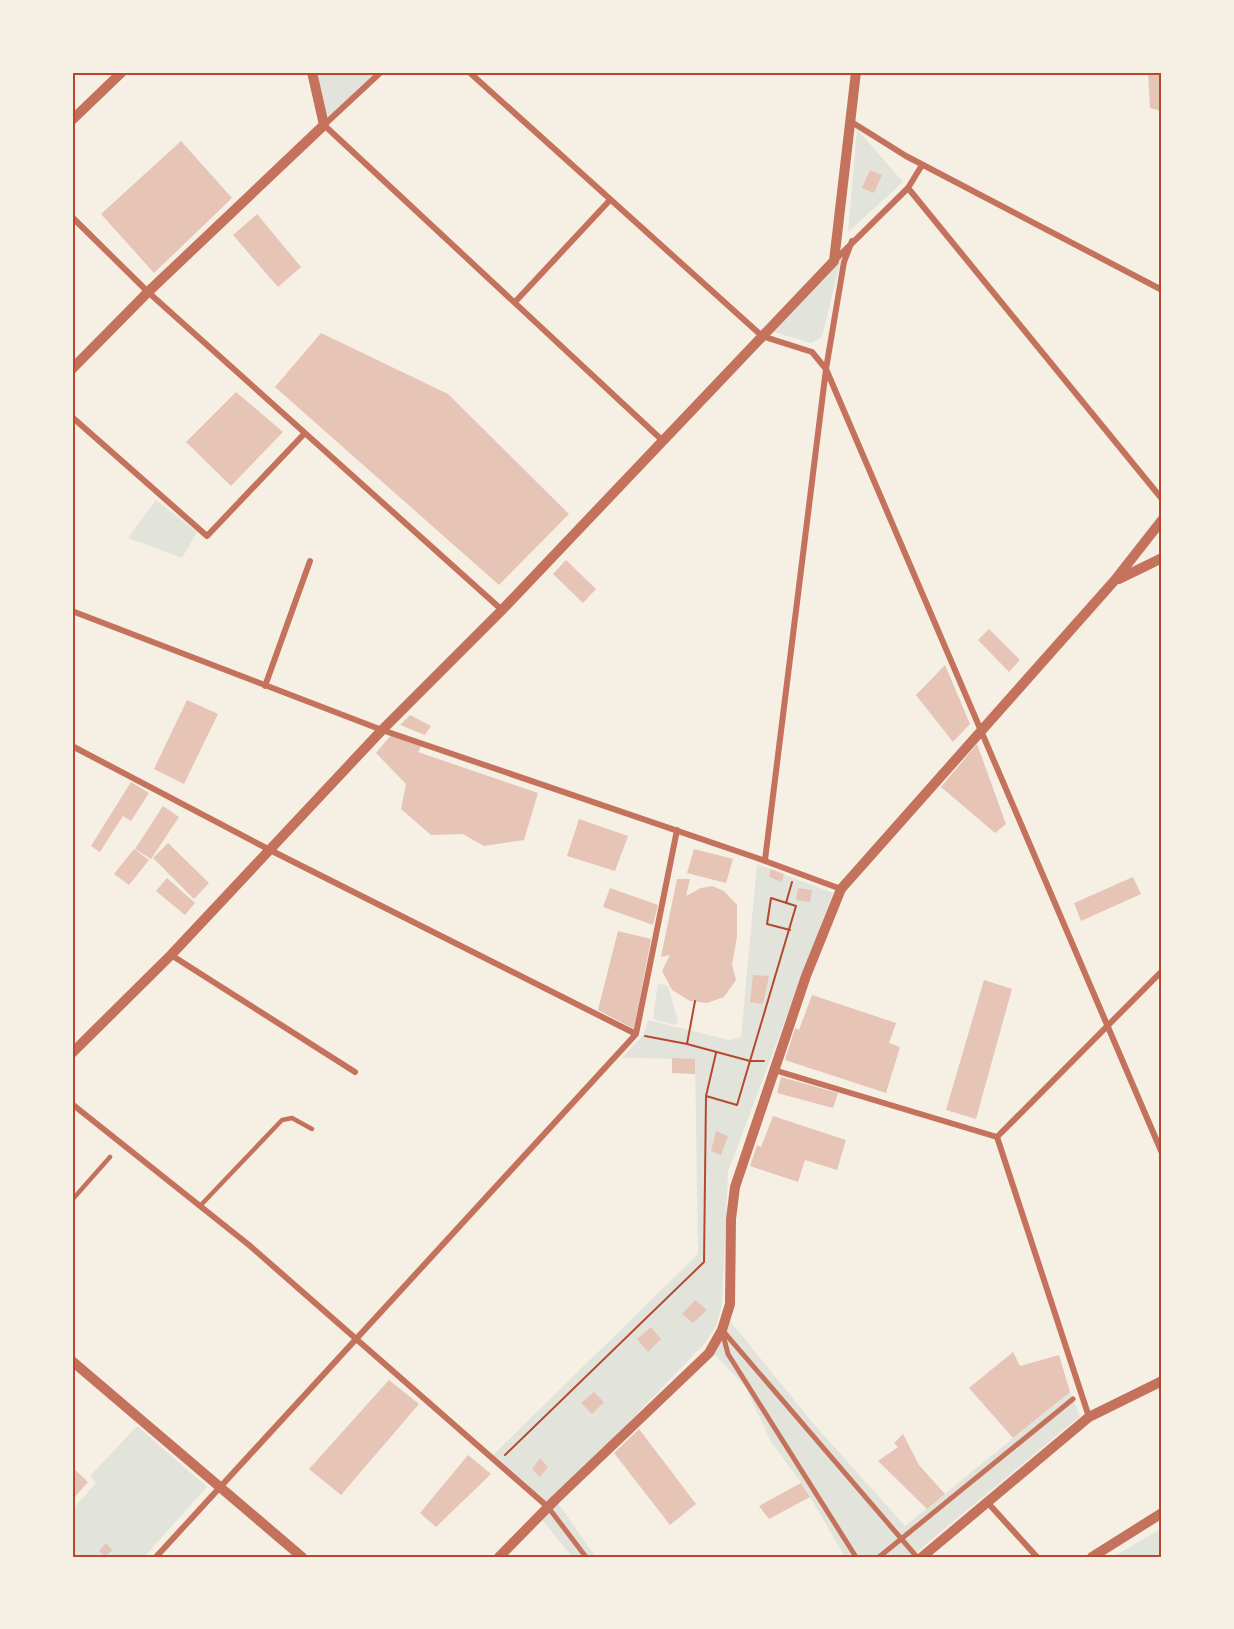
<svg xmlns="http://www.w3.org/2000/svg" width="1234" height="1629" font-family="'Zilla Slab',serif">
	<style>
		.green { fill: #e2e4dc }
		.building { fill: #e6c5b7 }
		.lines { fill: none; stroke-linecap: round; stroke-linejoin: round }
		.path { stroke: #b5482f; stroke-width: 2 }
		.service { stroke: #c5725c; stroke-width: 4.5 }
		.pedestrian { stroke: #c5725c; stroke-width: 5 }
		.minor { stroke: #c5725c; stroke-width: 6 }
		.tertiary { stroke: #c5725c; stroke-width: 10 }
		.neatline { fill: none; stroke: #b5482f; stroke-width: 2 }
	</style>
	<rect width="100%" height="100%" fill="#f6efe4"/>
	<!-- green -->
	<path class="green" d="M312 72H381L324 125Z
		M857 129 903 182 848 232Z
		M842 255 822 337 811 343 774 332Z
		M156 500 197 532 182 558 128 538Z
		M757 864 833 893 728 1172 722 1305 716 1326 706 1342 555 1499 596 1557H572L539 1516 548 1507 491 1457 698 1254 695 1059 622 1058 643 1035 648 1020 729 1040 741 1037Z
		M658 983 668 986 678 1022 675 1025 653 1019Z
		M726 1316 812 1422 905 1526 1070 1392 1080 1416 911 1557H845L805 1488 771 1442 745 1386 715 1355 709 1353Z
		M137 1426 207 1487 144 1557H72V1510L96 1483 90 1476Z
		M1162 1528V1557H1113Z"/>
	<!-- building -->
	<path class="building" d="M1148 72H1162V111L1150 108Z
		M181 141 232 198 154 273 101 214Z
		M870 170 882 175 874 193 862 188Z
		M257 214 301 267 278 287 233 235Z
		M321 333 448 394 569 514 499 585 275 387Z
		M236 392 283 432 231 486 186 442Z
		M566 560 596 589 583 603 553 574Z
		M989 629 1020 660 1009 672 978 640Z
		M945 665 970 724 953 742 916 695Z
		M187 700 218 714 184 784 154 769Z
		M410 715 431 726 425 735 400 725Z
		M391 735 421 746 418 752 538 793 524 840 484 846 463 834 431 835 401 809 406 784 376 753Z
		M977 744 1006 824 995 833 941 787Z
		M131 782 149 793 131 821 123 816 100 852 91 846Z
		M163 806 179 817 151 859 135 849Z
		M579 819 628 836 615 871 567 856Z
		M168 843 209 883 194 899 153 858Z
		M134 849 149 860 129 885 114 874Z
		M694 849 733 859 726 883 687 873Z
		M771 869 784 874 782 882 769 877Z
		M1133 877 1141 894 1081 921 1074 903Z
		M167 878 195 903 185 915 156 891Z
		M677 879H690L686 896 701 888 712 886 724 891 737 905V937L732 965 736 980 724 997 707 1003 690 1001 672 990 662 971 670 955 661 957Z
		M610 888 658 905 653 925 603 907Z
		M798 888 812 890 810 902 796 900Z
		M618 931 651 939 634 1029 598 1010Z
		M753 975 769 976 763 1004 750 1002Z
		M984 980 1012 989 976 1119 946 1110Z
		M812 995 896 1023 889 1043 900 1047 886 1093 785 1060 795 1028 799 1030Z
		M672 1058 695 1059V1074L672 1073Z
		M781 1077 838 1093 833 1108 777 1093Z
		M773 1116 846 1140 837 1170 805 1160 798 1182 750 1166 757 1145 761 1147Z
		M716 1131 728 1136 721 1155 711 1151Z
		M695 1300 707 1310 693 1323 682 1314Z
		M651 1327 661 1339 648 1352 637 1339Z
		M1013 1352 1020 1366 1059 1355 1070 1392 1013 1438 969 1388Z
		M389 1380 419 1404 341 1495 309 1469Z
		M594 1392 604 1402 592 1414 581 1403Z
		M639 1429 696 1504 670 1525 614 1453Z
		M903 1434 919 1465 945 1494 927 1509 878 1461 898 1447 894 1443Z
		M468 1455 491 1474 436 1527 420 1513Z
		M540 1458 548 1467 540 1477 532 1469Z
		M72 1467 88 1482 72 1500Z
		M801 1483 810 1497 769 1519 759 1506Z
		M106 1543 112 1550 105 1557 99 1551Z"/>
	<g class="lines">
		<!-- path -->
		<path class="path" d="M786 903 792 882
			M695 1001 687 1044 750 1061 737 1105 706 1096 716 1053
			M645 1036 687 1044
			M764 1061H750L796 906 771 898 767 924 790 930
			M505 1455 704 1262 706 1096"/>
		<!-- service -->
		<path class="service" d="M72 1200 110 1157
			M200 1206 282 1120 292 1118 312 1129"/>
		<!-- pedestrian -->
		<path class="pedestrian" d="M722 1331 728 1354 856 1557
			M723 1331 917 1557
			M548 1507 586 1557
			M879 1557 1073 1399"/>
		<!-- minor -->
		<path class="minor" d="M381 72 324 125 663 441
			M469 72 762 336 812 352 826 369 1162 1153
			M850 121 906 156 1162 290
			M908 188 1162 499
			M72 217 148 292 502 610
			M836 259 908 188 922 165
			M515 302 610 200
			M72 417 207 536 304 434
			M72 611 382 730 757 858 841 889
			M265 686 310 561
			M72 746 270 850 636 1034
			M765 860 826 369 844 262 852 241
			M171 955 355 1072
			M774 1070 997 1137
			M72 1104 249 1245 548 1507
			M997 1137 1089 1417
			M997 1137 1162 971
			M988 1503 1037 1557
			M156 1557 636 1034 677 830"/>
		<!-- tertiary -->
		<path class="tertiary" d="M72 120 122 72
			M72 369 148 292 324 125 312 72
			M1119 579 1162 558
			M72 1053 171 955 382 730 502 610 834 261 856 72
			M72 1361 302 1557
			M499 1557 555 1500 709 1353 722 1330 730 1304 731 1219 735 1187 806 976 841 889 1115 580 1162 520
			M922 1557 1089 1417 1162 1381
			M1092 1557 1162 1513"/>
	</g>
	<!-- border -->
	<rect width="1234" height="1629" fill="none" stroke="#f6efe4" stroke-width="147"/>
	<rect x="74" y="74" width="1086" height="1482" class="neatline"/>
</svg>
